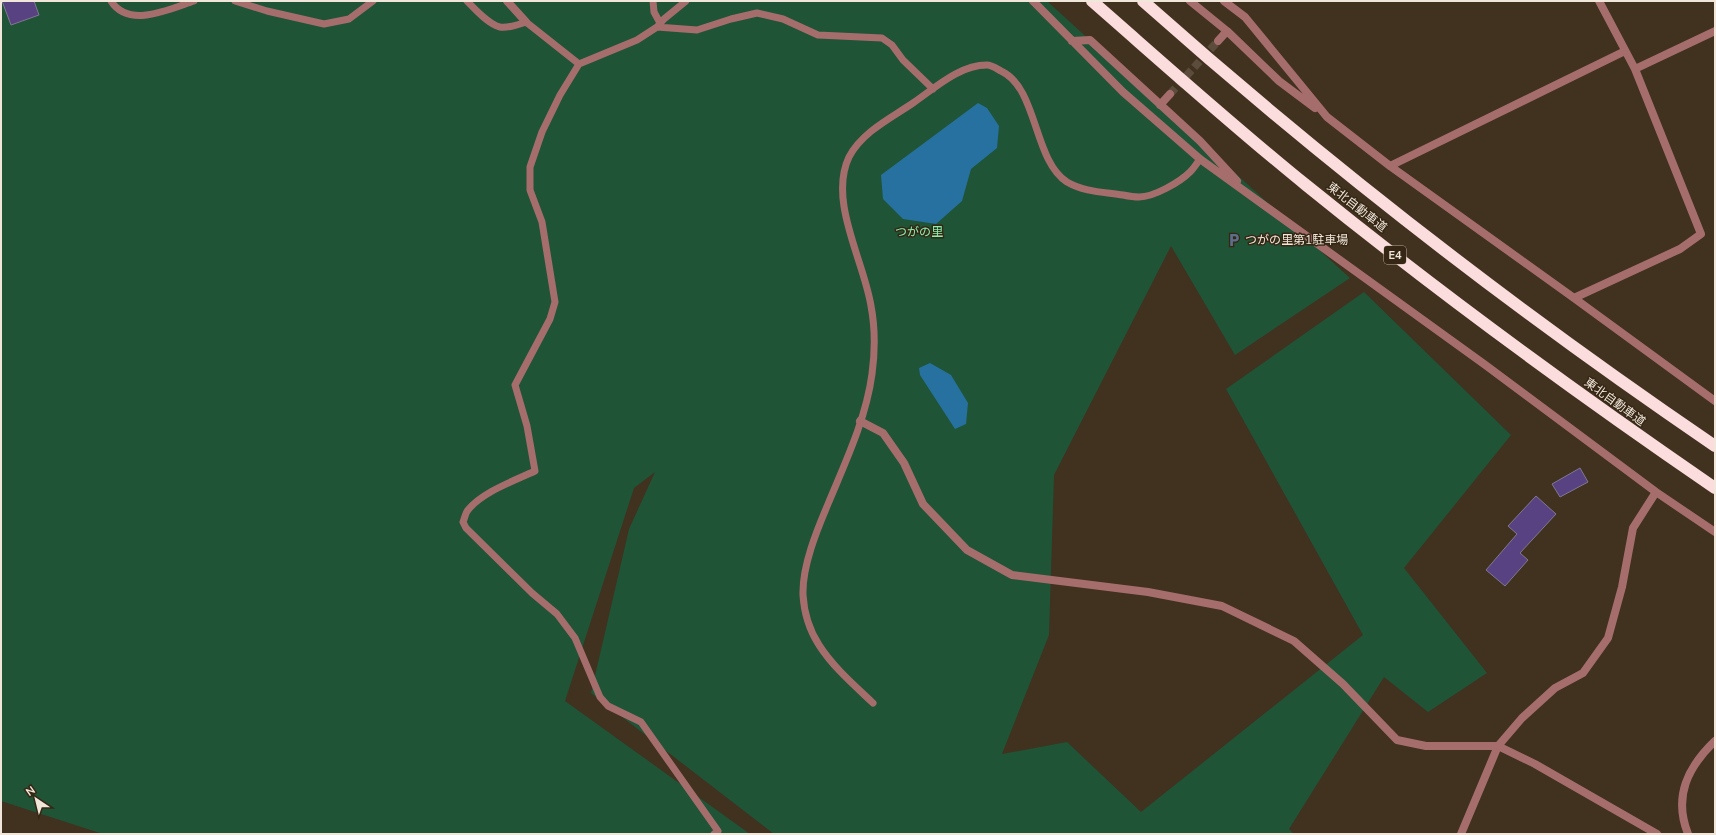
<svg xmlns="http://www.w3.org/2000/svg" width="1716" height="835" font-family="'Nunito Sans','Noto Sans JP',sans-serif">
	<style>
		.green { fill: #205436 }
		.water { fill: #2671a0 }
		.building { fill: #594282; stroke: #7f7891 }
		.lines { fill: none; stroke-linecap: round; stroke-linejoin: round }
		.street-tunnel { stroke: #5b4c3b; stroke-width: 8; stroke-dasharray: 8 4; stroke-linecap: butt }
		.lane { stroke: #a66d6d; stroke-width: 7 }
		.street { stroke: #a66d6d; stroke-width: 8 }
		.highway { stroke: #fbdddd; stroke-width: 12 }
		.labels { text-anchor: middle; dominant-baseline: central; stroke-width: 3; stroke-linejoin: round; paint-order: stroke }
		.shield { fill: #362715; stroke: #b8ad9f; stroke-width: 1 }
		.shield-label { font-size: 11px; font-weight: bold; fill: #f0e6da }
		.street-label { font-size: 12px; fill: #f0e6da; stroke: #362715 }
		.park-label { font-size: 12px; fill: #88efae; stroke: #362715 }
		.poi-label { font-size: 12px; fill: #f0e6da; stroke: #362715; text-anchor: start }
	</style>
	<rect width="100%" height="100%" fill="#41311f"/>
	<!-- green -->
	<path class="green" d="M1 1H1047L1350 278 1235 355 1171 246 1054 475 1049 635 1002 754 1067 742 1141 812 1363 635 1226 389 1364 292 1511 435 1404 568 1487 673 1428 712 1384 677 1289 829 1294 834H774L591 693 629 529 655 472 634 488 565 701 750 834H103L1 801Z"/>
	<!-- water -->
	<path class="water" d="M978 103 987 108 999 126 997 148 971 169 962 201 936 224 903 219 883 199 881 175Z
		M930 363 951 375 968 403 966 424 955 429 920 375 919 368Z"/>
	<!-- building -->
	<path class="building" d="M2 1H34L39 15 11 25Z
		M1580 468 1588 482 1560 497 1552 484Z
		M1536 496 1556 514 1520 553 1528 560 1505 586 1486 570 1517 534 1508 526Z"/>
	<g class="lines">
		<!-- street-tunnel -->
		<path class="street-tunnel" d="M1170 94 1218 41"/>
		<!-- lane -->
		<path class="lane" d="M111 1C129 29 170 9 194 1
			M235 1 267 11 324 24 349 19 373 1
			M467 1C475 9 488 24 500 27 508 28 518 25 526 22L579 64
			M653 1 654 12 660 23
			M657 27 664 19 686 1
			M873 703C854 685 833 667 819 645 810 631 804 612 803 595 802 566 817 530 828 504 845 463 866 419 872 374 875 352 875 327 871 306 864 261 828 201 849 157 862 132 891 118 913 103 935 88 959 65 987 65 992 65 997 69 1001 71 1038 88 1033 160 1067 182 1084 192 1104 192 1123 195 1128 196 1134 197 1139 197 1154 197 1180 182 1190 172 1194 168 1197 163 1200 159
			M714 834 718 831 641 722 608 706 600 697 575 638 557 614 532 593 466 528 463 522C465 518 465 513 468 510 482 492 514 481 535 471L527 426 515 385 550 319 555 302 542 222 530 190V167L542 132 560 95 579 64 637 40 657 27 697 30 731 19 757 13 783 19 818 35 882 38 892 45 903 60 933 89"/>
		<!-- street -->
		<path class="street" d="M507 1 526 22
			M1033 1 1123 92 1200 159 1484 364 1656 492 1715 532
			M1190 1 1227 31 1279 81 1315 108
			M1224 1 1245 17 1327 117 1390 166 1574 298 1715 401
			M1072 41 1090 40 1200 141 1237 181
			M1218 41 1227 31
			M1635 69 1715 31
			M1160 105 1170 94
			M1390 166 1625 51
			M1574 298 1680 249 1701 234 1635 69 1599 1
			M860 421 883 433 904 463 923 504 967 550 1012 575 1148 592 1222 606 1294 641 1343 684 1397 740 1426 746H1498L1535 764 1657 834
			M1461 834 1498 746 1522 718 1555 688 1583 673 1608 638 1622 587 1633 528 1656 492
			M1688 834C1673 796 1688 767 1715 741"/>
		<!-- highway -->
		<path class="highway" d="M1092 1C1163 63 1233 126 1306 185 1438 292 1575 392 1715 488
			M1143 1C1324 162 1515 310 1715 446"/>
	</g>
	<!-- icons -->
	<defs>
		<g id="parking-bare" transform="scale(1.08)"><path d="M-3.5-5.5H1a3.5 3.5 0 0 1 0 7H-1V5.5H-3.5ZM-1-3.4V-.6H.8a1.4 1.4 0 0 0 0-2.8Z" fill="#5c6f8a" stroke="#362715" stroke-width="2.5" paint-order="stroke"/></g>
	</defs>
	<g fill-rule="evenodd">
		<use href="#parking-bare" x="1234" y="240"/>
	</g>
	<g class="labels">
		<!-- shield labels -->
		<rect class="shield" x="1384" y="246" width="22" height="18" rx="3"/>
		<g class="shield-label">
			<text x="1395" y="255">E4</text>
		</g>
		<!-- street labels -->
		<g class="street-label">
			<text transform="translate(1357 207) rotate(38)">東北自動車道</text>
			<text transform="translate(1615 402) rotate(36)">東北自動車道</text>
		</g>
		<!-- park labels -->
		<g class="park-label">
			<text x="919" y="232">つがの里</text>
		</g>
		<!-- poi labels -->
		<g class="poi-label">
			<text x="1245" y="240">つがの里第1駐車場</text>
		</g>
	</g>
	<!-- border -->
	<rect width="1716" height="835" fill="none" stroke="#f0e6da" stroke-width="4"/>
	<!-- north arrow -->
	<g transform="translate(36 799) rotate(325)" stroke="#362715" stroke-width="3" paint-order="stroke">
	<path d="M0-3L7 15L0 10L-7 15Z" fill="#f0e6da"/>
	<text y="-6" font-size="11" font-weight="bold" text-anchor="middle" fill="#f0e6da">N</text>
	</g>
</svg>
